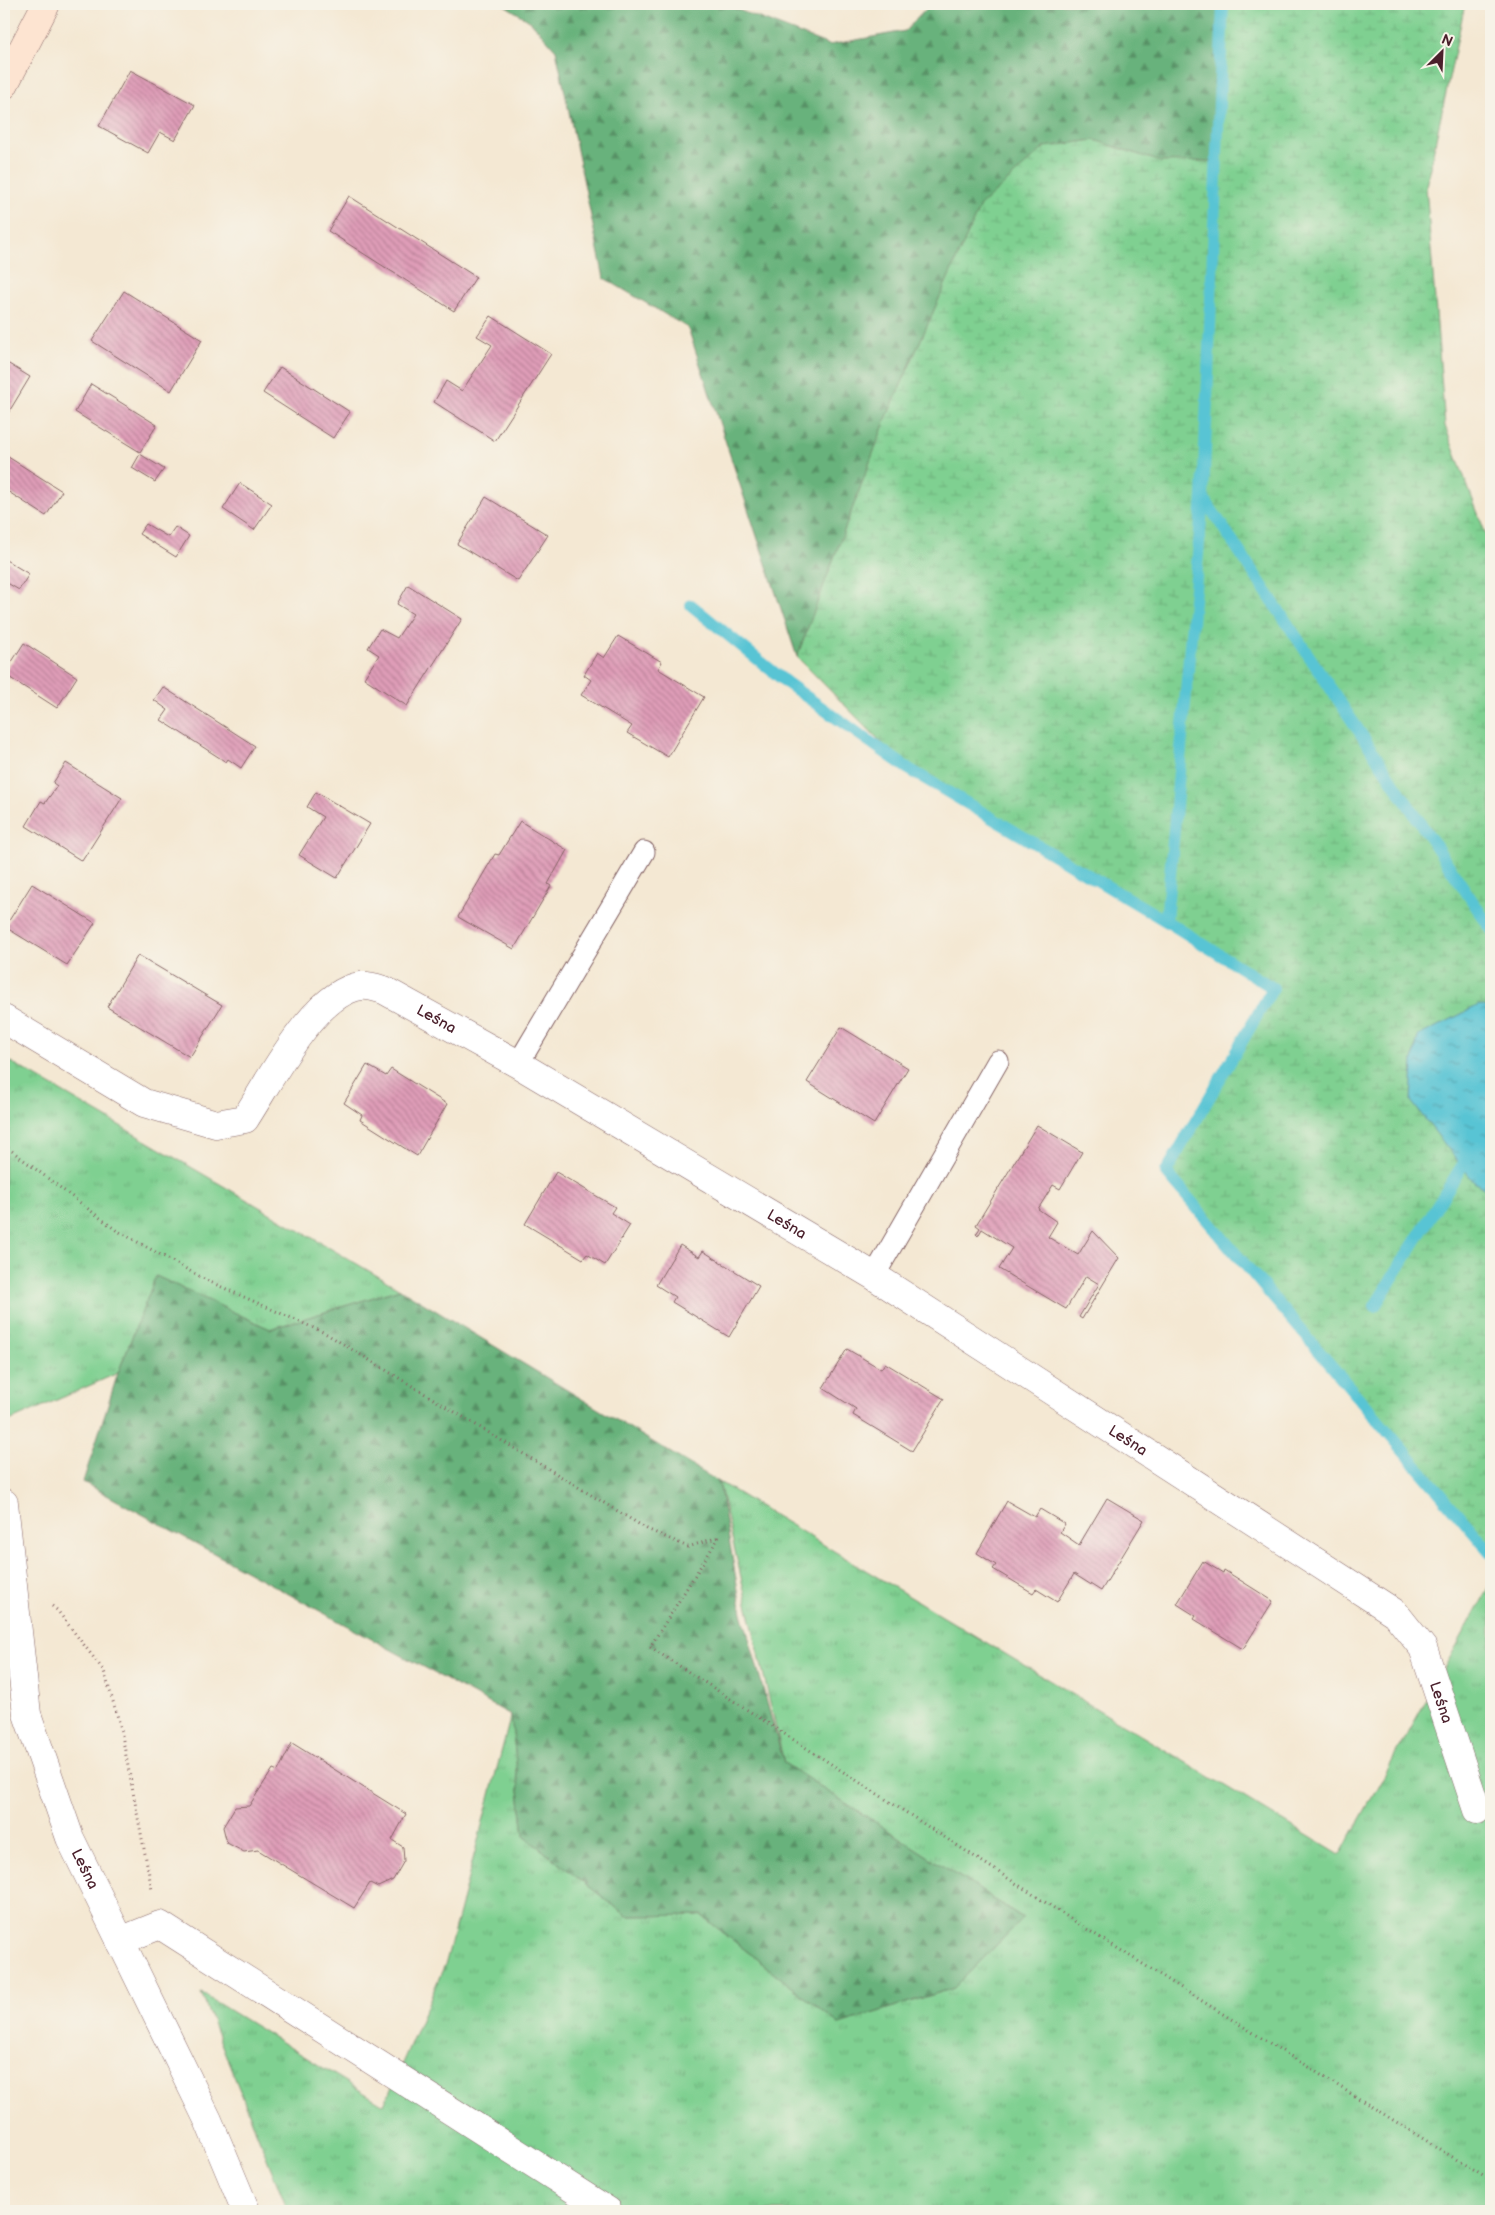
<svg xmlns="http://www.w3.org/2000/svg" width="1495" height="2215" font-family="'Balsamiq Sans',sans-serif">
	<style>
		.grass { fill: url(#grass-tufts); stroke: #64785e }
		.forest { fill: url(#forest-firs); stroke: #586853 }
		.wetland { fill: url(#wetland-marsh); stroke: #64785e }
		.water { fill: url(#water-ripples); stroke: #527280 }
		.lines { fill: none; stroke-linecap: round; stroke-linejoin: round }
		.stream { stroke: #59c4d4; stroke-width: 12 }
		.building { fill: url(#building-back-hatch) }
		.lane-casing { stroke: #866566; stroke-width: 23 }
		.street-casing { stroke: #866566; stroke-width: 29 }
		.secondary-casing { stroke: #866566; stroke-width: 29 }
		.path { stroke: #866566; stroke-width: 3; stroke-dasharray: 1 4; stroke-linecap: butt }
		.lane { stroke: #fff; stroke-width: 21 }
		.street { stroke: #fff; stroke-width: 28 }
		.secondary { stroke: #fde4d1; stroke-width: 28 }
		.labels { text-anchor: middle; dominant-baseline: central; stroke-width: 5; stroke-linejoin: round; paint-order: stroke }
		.street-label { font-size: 15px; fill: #4a1f2b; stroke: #f7f3e8 }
	</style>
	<defs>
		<pattern id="grass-tufts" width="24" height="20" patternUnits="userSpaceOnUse" patternTransform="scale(1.25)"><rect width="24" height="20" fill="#7fd091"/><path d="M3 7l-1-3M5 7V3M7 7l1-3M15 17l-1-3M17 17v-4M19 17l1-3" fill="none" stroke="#6fb27d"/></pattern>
		<pattern id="forest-firs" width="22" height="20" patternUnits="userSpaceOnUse" patternTransform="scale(1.25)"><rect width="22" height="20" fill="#67b27b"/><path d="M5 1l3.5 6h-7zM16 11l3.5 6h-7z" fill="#579065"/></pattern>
		<pattern id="wetland-marsh" width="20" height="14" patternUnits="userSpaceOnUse" patternTransform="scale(1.25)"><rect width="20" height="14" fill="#7fd091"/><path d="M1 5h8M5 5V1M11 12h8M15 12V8" fill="none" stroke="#6fb27d"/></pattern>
		<pattern id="water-ripples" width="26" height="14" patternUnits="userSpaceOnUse" patternTransform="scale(1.25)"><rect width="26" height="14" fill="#59c4d4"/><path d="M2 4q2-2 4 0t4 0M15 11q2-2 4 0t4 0" fill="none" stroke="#4c9fac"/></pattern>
		<pattern id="building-back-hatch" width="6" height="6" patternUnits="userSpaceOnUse" patternTransform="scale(1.25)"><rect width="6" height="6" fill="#df9db8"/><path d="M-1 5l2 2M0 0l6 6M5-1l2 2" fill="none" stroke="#b77f96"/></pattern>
	</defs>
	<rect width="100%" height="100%" fill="#f7f3e8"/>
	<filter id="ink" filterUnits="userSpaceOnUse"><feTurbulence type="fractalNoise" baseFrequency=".02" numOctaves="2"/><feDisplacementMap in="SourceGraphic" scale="10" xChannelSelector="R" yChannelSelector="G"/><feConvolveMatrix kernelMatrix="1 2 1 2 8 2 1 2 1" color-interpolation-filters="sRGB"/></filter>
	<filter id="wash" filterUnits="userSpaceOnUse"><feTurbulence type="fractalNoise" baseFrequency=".0096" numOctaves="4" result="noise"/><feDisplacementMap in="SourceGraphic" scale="20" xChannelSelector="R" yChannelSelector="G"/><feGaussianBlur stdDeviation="1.12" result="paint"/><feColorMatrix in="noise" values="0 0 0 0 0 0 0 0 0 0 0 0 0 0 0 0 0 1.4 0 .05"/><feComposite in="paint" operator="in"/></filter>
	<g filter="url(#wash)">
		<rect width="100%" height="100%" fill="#f4e8d3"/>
		<!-- grass -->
		<path class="grass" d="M4 1058 400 1289 270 1329 156 1276 118 1373 7 1422 4 1395Z
			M719 1482 1340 1855 1491 1584V2211H288L201 1993 384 2105 446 1962 511 1715 524 1836 627 1916 701 1915 839 2024 954 1988 1023 1918 784 1763Z"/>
		<!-- forest -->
		<path class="forest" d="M503 4H723L829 45 905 31 931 4H1226L1217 161 1161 162 1094 140 1046 147 980 206 886 419 797 657 688 328 604 278 556 50 531 22Z
			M156 1276 270 1329 400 1289 719 1482 742 1613 784 1763 1023 1918 954 1988 839 2024 701 1915 627 1916 524 1836 511 1715 83 1482 118 1373Z"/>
		<!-- wetland -->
		<path class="wetland" d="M1226 4H1465L1426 186 1445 426 1491 548V1553L1166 1172 1273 988 1166 921 907 768 797 657 886 419 980 206 1045 147 1094 140 1161 162 1217 161Z"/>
		<!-- water -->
		<path class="water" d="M1479 1005 1491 1008V1193L1474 1182 1411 1101 1413 1060 1418 1036Z"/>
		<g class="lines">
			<!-- stream -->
			<path class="stream" d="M1223 4 1203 497 1491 929
				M1203 497 1166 921 1273 988 1166 1172 1491 1553
				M691 605 787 683 907 768 1166 921
				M1375 1306 1470 1153"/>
		</g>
		<g id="blocks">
			<!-- building -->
			<path class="building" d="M130 70 195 105 175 140 160 132 148 153 99 126Z
				M349 196 476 277 454 311 328 231Z
				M124 291 202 340 171 391 92 341Z
				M491 316 551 354 495 441 434 402 446 381 462 391 492 345 477 336Z
				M4 361 30 377 4 420Z
				M280 367 350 412 333 438 263 393Z
				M91 384 157 425 140 452 75 412Z
				M140 454 164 469 155 482 132 468Z
				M5 455 62 491 46 516 4 489V457Z
				M240 483 272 504 254 530 223 509Z
				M486 497 548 535 518 581 457 544Z
				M146 524 168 537 175 527 189 536 176 557 139 534Z
				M4 559 29 574 19 590 4 581Z
				M408 585 462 619 407 706 364 678 379 655 368 648 380 629 397 638 413 614 397 604Z
				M618 636 662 662 658 669 704 697 668 757 627 733 632 726 581 695 591 680 584 675 597 653 604 658Z
				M24 643 77 677 57 708 4 674Z
				M163 687 255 746 241 768 228 759 226 762 161 720 168 710 154 700Z
				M66 763 122 798 82 861 26 826 41 801 45 803 57 786 53 783Z
				M316 792 370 824 337 878 299 855 323 817 307 807Z
				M520 821 567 850 548 884 551 886 514 949 458 917 495 854 499 855Z
				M32 884 95 923 67 965 5 927Z
				M138 955 222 1005 190 1057 107 1007Z
				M841 1027 908 1068 874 1124 807 1082Z
				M367 1065 386 1076 391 1069 447 1104 417 1156 360 1120 362 1115 344 1103Z
				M1037 1125 1082 1152 1060 1189 1053 1185 1038 1209 1057 1222 1048 1237 1078 1255 1093 1231 1119 1258 1082 1319 1079 1317 1099 1284 1086 1276 1066 1309 999 1269 1012 1248 982 1229 978 1236 976 1234 980 1228 976 1225Z
				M556 1172 615 1207 611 1213 630 1225 605 1265 587 1254 583 1259 525 1224Z
				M680 1245 699 1257 703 1251 759 1286 729 1337 672 1302 675 1297 656 1285Z
				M847 1349 881 1369 885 1363 944 1399 912 1451 853 1415 856 1409 823 1388Z
				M1107 1498 1144 1520 1101 1591 1074 1574 1057 1602 1036 1589 1033 1593 993 1569 996 1565 977 1553 1007 1501 1035 1517 1040 1509 1065 1524 1060 1532 1079 1545Z
				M1203 1561 1223 1573 1224 1570 1273 1601 1243 1649 1194 1619 1196 1616 1177 1604Z
				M292 1743 406 1814 392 1840 403 1847 404 1861 393 1880 378 1887 370 1883 354 1908 258 1850 244 1852 227 1843 223 1827 235 1807 249 1806 273 1769 278 1771Z"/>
		</g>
	</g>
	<g filter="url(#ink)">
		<use href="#blocks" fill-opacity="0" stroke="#866566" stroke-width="1"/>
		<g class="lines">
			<!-- lane casing -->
			<g class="lane-casing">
				<path id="lane" d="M518 1064 644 852
					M874 1276 998 1061"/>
			</g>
			<!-- street casing -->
			<g class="street-casing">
				<g id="street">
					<path id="s1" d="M4 1019 144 1103 216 1124 245 1119C270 1081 314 992 361 986 368 985 377 988 384 990L518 1064 874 1276 1395 1613 1423 1648 1477 1810"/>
					<path id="s2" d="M4 1503 27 1714 70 1838 208 2120 246 2211"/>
					<path d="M120 1941 160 1925 608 2211"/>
				</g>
			</g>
			<!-- secondary casing -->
			<g class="secondary-casing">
				<path id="secondary" d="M4 85 46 4"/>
			</g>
			<!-- path -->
			<path class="path" d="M4 1145 116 1230 206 1280 325 1333 647 1529 688 1547 719 1537
				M719 1537 650 1647 1085 1928 1491 2181
				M52 1606 57 1610 104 1671 120 1725 152 1890"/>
			<!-- lane -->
			<use href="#lane" class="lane"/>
			<!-- street -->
			<use href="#street" class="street"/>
			<!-- secondary -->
			<use href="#secondary" class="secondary"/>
		</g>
	</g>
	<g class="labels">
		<!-- street labels -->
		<g class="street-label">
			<text stroke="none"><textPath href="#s1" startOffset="532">Leśna</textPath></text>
			<text stroke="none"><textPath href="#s1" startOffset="938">Leśna</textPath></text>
			<text stroke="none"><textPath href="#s1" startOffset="1342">Leśna</textPath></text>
			<text stroke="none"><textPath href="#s1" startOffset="1762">Leśna</textPath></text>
			<text stroke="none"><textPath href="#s2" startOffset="378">Leśna</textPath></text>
		</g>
	</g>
	<!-- margin -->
	<rect width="1495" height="2215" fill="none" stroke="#f7f3e8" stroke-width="20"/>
	<!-- north arrow -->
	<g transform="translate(1442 52) rotate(24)" stroke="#f7f3e8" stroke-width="4" paint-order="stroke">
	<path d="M0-4L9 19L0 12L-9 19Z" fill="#4a1f2b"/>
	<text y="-8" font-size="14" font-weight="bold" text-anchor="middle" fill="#4a1f2b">N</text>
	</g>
</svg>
